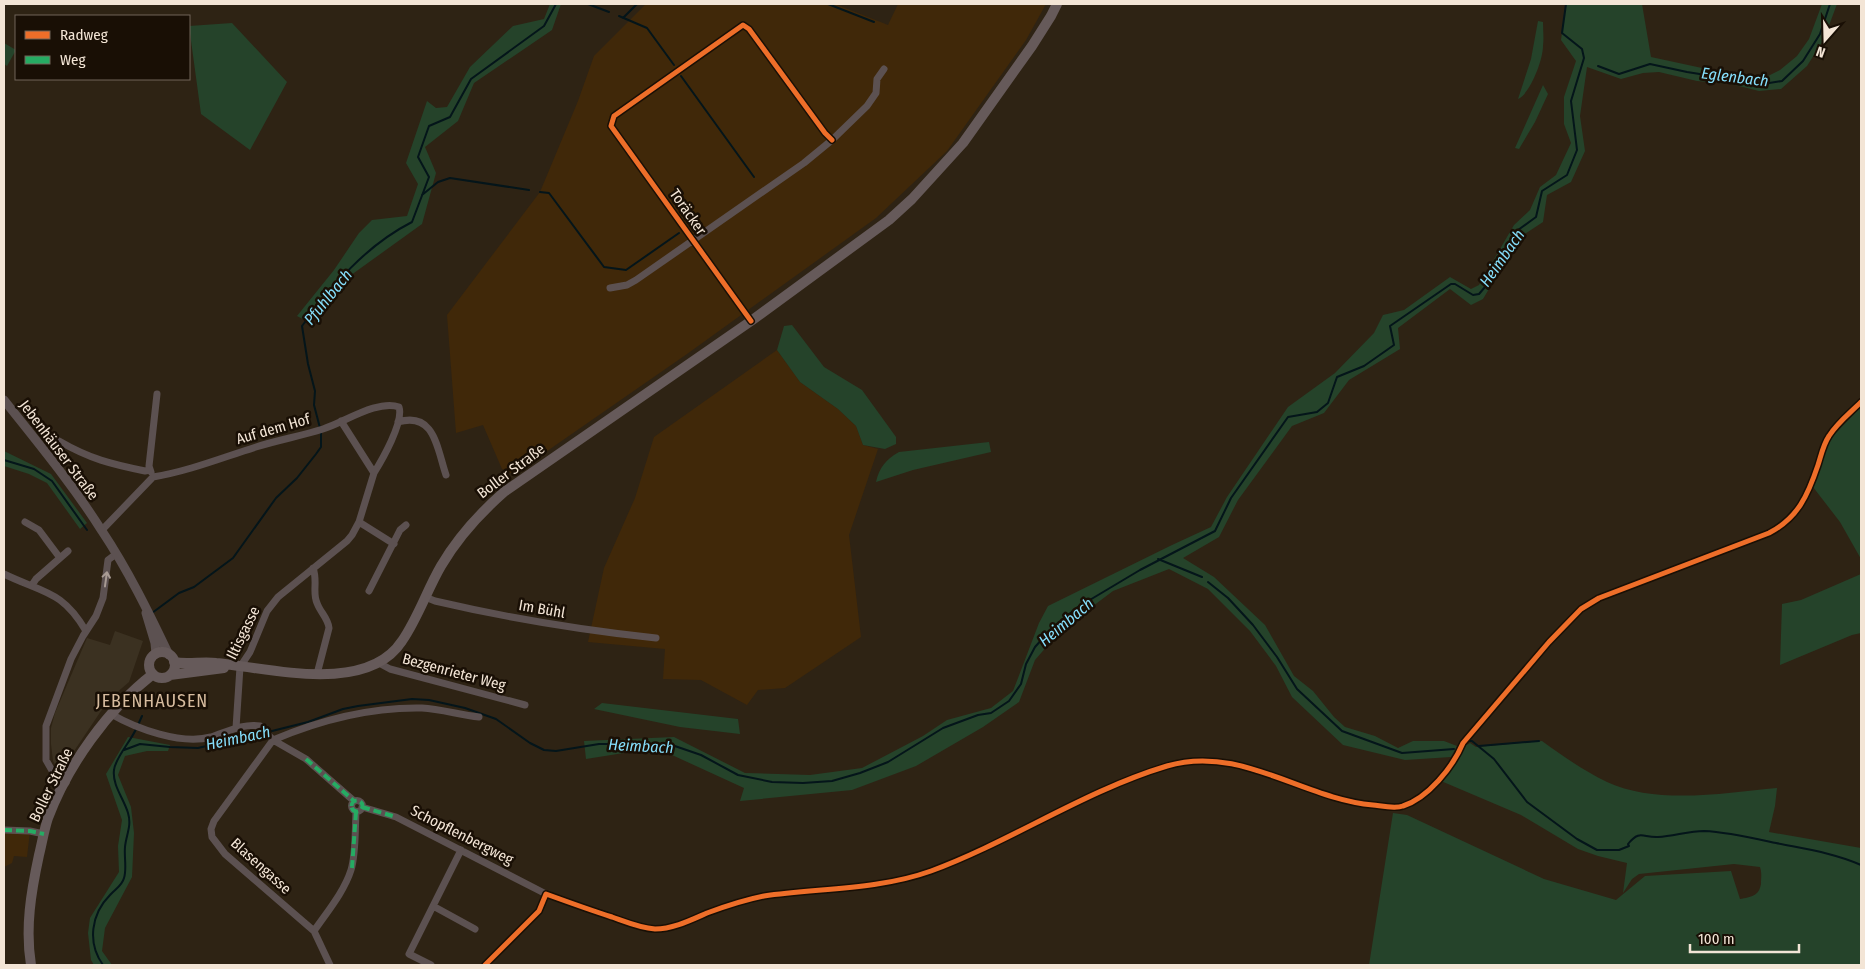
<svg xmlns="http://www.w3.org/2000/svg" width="1865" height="969" font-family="'Fira Sans Condensed',sans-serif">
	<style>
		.commercial { fill: #3b3121 }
		.built { fill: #402809 }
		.green { fill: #25432a }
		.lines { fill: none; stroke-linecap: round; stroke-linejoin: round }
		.stream { stroke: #04151a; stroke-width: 2 }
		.minor { stroke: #5c5151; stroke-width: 7 }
		.tertiary { stroke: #5c5151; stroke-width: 9 }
		.secondary { stroke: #665a5a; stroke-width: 10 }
		.quiet { stroke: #26ab63; stroke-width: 4; stroke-dasharray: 8 4; stroke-linecap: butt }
		.cycleway-casing { stroke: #190f05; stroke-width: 8 }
		.cycleway { stroke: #ee6e29; stroke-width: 5 }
		.oneway { stroke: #a89b94 }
		.labels { text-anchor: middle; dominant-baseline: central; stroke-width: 5; stroke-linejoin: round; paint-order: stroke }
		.street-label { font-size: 15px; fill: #f3e5d6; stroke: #190f05 }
		.water-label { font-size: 16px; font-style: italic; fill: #85defb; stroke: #190f05 }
		.quarter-label { font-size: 18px; letter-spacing: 1px; fill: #d7bc9f; stroke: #190f05 }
	</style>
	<rect width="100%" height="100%" fill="#2e2314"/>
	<!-- commercial -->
	<path class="commercial" d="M115 631 143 641 129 682 115 694 101 711 64 766 61 769H58L53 761 51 744V728L55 713 87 638 110 645Z"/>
	<!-- built -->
	<path class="built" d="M646 4H835L888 25 898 4H1046L1026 40 947 151 876 218 687 354 514 474 502 469 483 425 456 433 447 315 540 192 578 101 594 56Z
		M777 350 800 382 838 409 856 426 863 445 878 449 849 535 861 637 785 688 758 690 747 705 701 680 663 679 665 649 588 642 604 568 635 498 654 437Z
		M4 831H30L27 857 14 856 12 863 4 867Z"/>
	<!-- green -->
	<path class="green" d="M550 4H561L552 30 474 83 458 121 425 147 436 173 422 224 347 278 310 323 297 316 334 270 359 233 372 220 407 216 418 184 406 163 427 101 436 108 447 107 470 67 513 26 544 19Z
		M1566 4H1642L1651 57 1739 76 1766 77 1780 70 1797 56 1809 39 1822 4H1837L1824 39 1807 66 1781 89 1759 91 1731 84 1697 81 1659 72 1643 73 1621 79 1587 67 1580 116 1585 151 1571 182 1547 195 1543 222 1520 237 1483 299 1471 305 1450 289 1398 328 1400 349 1349 380 1324 413 1292 426 1238 500 1219 537 1183 558 1214 577 1265 625 1294 676 1313 691 1334 717 1345 727 1375 736 1398 748 1413 741H1444L1457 746 1451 757 1405 760 1343 745 1292 697 1276 666 1250 631 1208 589 1169 569 1113 591 1061 630 1035 660 1019 702 983 727 916 766 852 790 740 801 744 788 672 755 630 752 586 759 584 741 674 737 745 773 810 775 862 768 923 736 947 720 991 708 1013 691 1039 623 1048 606 1172 545 1211 527 1227 497 1288 407 1335 373 1374 333 1383 315 1404 310 1450 277 1471 289 1479 285 1514 225 1530 210 1540 187 1556 175 1571 143 1564 124V97L1576 61 1561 40Z
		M1538 21 1543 22C1543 30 1544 38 1543 46 1543 60 1530 94 1518 99L1531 59Z
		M232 23 287 82 250 150 201 114 189 26Z
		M4 43 16 50 7 66 4 64Z
		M1543 85 1548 94 1535 122 1519 149 1515 148Z
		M792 325 824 367 862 390 896 437V444L885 449 863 445 856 426 838 409 800 382 777 350 784 326Z
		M1861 407V559L1840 522 1813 487 1824 452 1831 438Z
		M989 442 991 452 913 470 876 482C879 468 886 459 899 452Z
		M4 451 51 474 87 523 80 529 47 483 29 474 4 466Z
		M1861 574V633L1852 635 1780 665 1782 604 1801 600Z
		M602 703 738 719 740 734 680 727 594 709Z
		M128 737 170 745 168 751H147L125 756 118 775 131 807 134 833 132 877 105 928 102 951 112 965H94L91 960 88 933 90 918 119 872 118 846 122 820 106 774Z
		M1542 741C1563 756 1584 771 1607 782 1656 805 1725 793 1777 788L1775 806 1769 832 1861 848V965H1369L1393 813 1407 815 1544 879 1616 900 1645 876 1731 871 1740 899C1751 897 1759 896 1761 884 1761 877 1762 873 1760 867L1734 864 1639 874 1632 879 1623 893 1627 863 1598 856 1578 849 1521 815 1441 781 1451 769 1463 747 1470 743 1476 747Z"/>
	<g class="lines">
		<!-- stream -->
		<path class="stream" d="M588 4 609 12
			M828 4 874 22
			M619 16 647 28 674 65
			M623 18 637 4
			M1598 66 1619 74 1650 64 1687 72 1763 84 1782 81 1803 61 1820 34 1830 4
			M681 76 754 177
			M540 192 549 193 604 267 626 270 679 233
			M422 195 438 182 450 178 529 190
			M320 428 314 405 315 391 308 364 302 326C333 285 365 246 412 222L429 177 418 157 429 126 450 117 471 79 544 26 556 4
			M4 460 34 469 52 481 87 530
			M1158 559 1202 577
			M1208 582 1228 598 1253 625 1277 657 1297 689 1342 731 1402 753 1454 749
			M152 613 179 593 194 587 233 558 276 498 297 478 316 454 321 447V432
			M138 725 142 716
			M268 732 308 722 343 709 358 706 412 699 429 700 465 708 496 719 530 743 544 750 556 751 599 744H669L701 755 738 775 772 782 803 783 832 781 860 773 888 762 943 728 978 715 991 713 1009 701 1021 684 1026 664 1035 647 1052 628 1078 607 1140 570 1215 531 1231 498 1288 417 1317 412 1328 403 1337 377 1364 366 1394 345 1390 326 1451 284H1455L1473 295 1479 294 1485 287 1518 230 1536 217 1542 191 1567 175 1577 150 1571 101 1584 58 1582 49 1562 33 1566 4
			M1468 741H1472L1494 759 1527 802 1577 839 1597 850H1619L1629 846 1628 844C1640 829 1643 838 1658 837 1674 836 1689 831 1704 831 1728 832 1753 838 1776 843 1805 849 1834 853 1861 865
			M1479 746 1539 741
			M124 750 140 744 170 747 198 748 263 733
			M103 965C87 943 91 914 110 895 115 889 122 886 124 878 127 869 124 857 125 847 126 835 132 826 128 813 124 799 112 785 114 770 115 758 131 741 136 729"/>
		<!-- minor -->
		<path class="minor" d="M610 288 627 285 636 280 804 163 832 140 867 106 876 93 877 79 884 69
			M751 321 611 126 614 116 743 25 749 29 825 133 832 140
			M398 422C435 411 437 449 446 475
			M59 441C90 459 111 464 145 471L150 470
			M151 472 149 466 157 394
			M153 477C189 471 221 458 256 447 278 440 301 436 323 429 343 423 378 399 399 407 404 422 382 460 374 473
			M25 522 39 530 60 558
			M359 522 394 544
			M102 530 153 477
			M313 568C318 581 312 592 317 603 320 612 328 618 329 628L317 674
			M4 574C43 593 62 590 86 631
			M32 585 36 579 68 551
			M369 591 400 530 406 525
			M425 597 435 601C508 618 581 630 656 638
			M377 662 390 669 525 705
			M111 714C137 729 181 745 211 737 227 732 243 723 260 726L273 740 306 759 354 801
			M236 728 240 667 250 652 267 611 278 597 347 541 352 535 359 522 374 473 341 421
			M273 740 214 821 211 829 212 837 225 854 314 931 330 965
			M273 740C320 720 371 707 422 708 441 709 460 715 479 717
			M66 783 54 774 46 760V726L71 659 83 636 96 616 103 598 108 560 116 554
			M351.5 806a5.5 5.5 0 1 1 11 0a5.5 5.5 0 1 1-11 0Z
			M362 807 396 817 546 894
			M4 830 30 831 44 834
			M433 906 475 929
			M314 931C327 912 344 892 351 870 356 854 355 829 356 812
			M431 965 409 954 461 850"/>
		<!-- tertiary -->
		<path class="tertiary" d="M4 400C38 443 73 485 102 531 128 570 149 613 169 655
			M146 613 155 643 156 654"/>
		<!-- secondary -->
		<path class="secondary" d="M149 665a13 13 0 1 1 26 0a13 13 0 1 1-26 0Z
			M174 662C188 665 202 661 216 663 269 668 367 695 402 641 418 618 427 590 441 566 458 537 479 514 504 492L751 321 889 220 912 199 963 143 1032 46 1051 16 1057 4
			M170 675 224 668
			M31 965C25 928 31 892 39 855 42 843 44 830 48 818 68 765 108 709 153 674"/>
		<!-- quiet -->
		<path class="quiet" d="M306 759 354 801
			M351.5 806a5.5 5.5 0 1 1 11 0a5.5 5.5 0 1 1-11 0Z
			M362 807 396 817
			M4 830 30 831 44 834
			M352 868 356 812"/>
		<!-- cycleway casing -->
		<g class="cycleway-casing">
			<path id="cycleway" d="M751 321 611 126 614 116 743 25 749 29 825 133 832 140
				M485 965 539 911 546 894C568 902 590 910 612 917 626 922 640 928 655 929 673 929 691 920 707 913 726 906 744 900 764 896 820 888 878 890 931 871 1012 841 1084 791 1167 766 1240 744 1303 799 1373 805 1382 806 1395 809 1403 806 1428 798 1453 767 1463 743L1549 642 1581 609 1599 598 1769 533C1798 518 1808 495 1818 465 1821 456 1823 445 1829 436 1837 423 1850 413 1861 402"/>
		</g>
		<!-- cycleway -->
		<use href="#cycleway" class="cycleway"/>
	</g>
	<!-- one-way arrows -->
	<defs><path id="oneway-shaft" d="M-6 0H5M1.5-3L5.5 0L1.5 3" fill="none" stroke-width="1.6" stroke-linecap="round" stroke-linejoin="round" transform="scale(1.25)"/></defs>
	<use class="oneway" href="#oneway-shaft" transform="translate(106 579) rotate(-82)"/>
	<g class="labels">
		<!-- street labels -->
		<g class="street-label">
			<text transform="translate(688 212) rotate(55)">Toräcker</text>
			<text transform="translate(273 429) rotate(-16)">Auf dem Hof</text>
			<text transform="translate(59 450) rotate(53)">Jebenhäuser Straße</text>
			<text transform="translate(511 471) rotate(-37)">Boller Straße</text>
			<text transform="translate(542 609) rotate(10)">Im Bühl</text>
			<text transform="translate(243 633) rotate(-64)">Iltisgasse</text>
			<text transform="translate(454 672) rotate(15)">Bezgenrieter Weg</text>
			<text transform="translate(51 785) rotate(-64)">Boller Straße</text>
			<text transform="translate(462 835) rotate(27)">Schopflenbergweg</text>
			<text transform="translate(261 866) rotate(42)">Blasengasse</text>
		</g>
		<!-- water labels -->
		<g class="water-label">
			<text transform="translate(1735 77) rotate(7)">Eglenbach</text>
			<text transform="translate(1502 258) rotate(-55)">Heimbach</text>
			<text transform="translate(328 297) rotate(-51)">Pfuhlbach</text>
			<text transform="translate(1066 622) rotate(-40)">Heimbach</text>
			<text transform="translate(238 738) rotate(-12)">Heimbach</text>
			<text transform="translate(641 746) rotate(3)">Heimbach</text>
		</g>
		<!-- quarter labels -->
		<g class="quarter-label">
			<text x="152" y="701">JEBENHAUSEN</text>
		</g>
	</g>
	<!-- border -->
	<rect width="1865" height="969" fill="none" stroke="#f3e5d6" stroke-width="10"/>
	<!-- legend -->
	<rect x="15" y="15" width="175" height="65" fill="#190f05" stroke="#706559"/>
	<rect x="25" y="31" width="25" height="8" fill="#ee6e29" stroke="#706559"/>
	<text x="60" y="40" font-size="15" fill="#f3e5d6">Radweg</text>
	<rect x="25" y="56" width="25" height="8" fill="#26ab63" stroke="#706559"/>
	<text x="60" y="65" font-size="15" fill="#f3e5d6">Weg</text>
	<!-- north arrow -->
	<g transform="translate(1825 40) rotate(200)" stroke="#190f05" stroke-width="4" paint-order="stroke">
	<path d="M0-4L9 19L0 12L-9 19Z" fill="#f3e5d6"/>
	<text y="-8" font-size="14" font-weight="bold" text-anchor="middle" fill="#f3e5d6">N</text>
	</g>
	<!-- scale -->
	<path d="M1690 944v8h109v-8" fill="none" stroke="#f3e5d6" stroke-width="2.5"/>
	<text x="1698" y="944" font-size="15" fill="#f3e5d6" stroke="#190f05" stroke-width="4" paint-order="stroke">100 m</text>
</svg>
